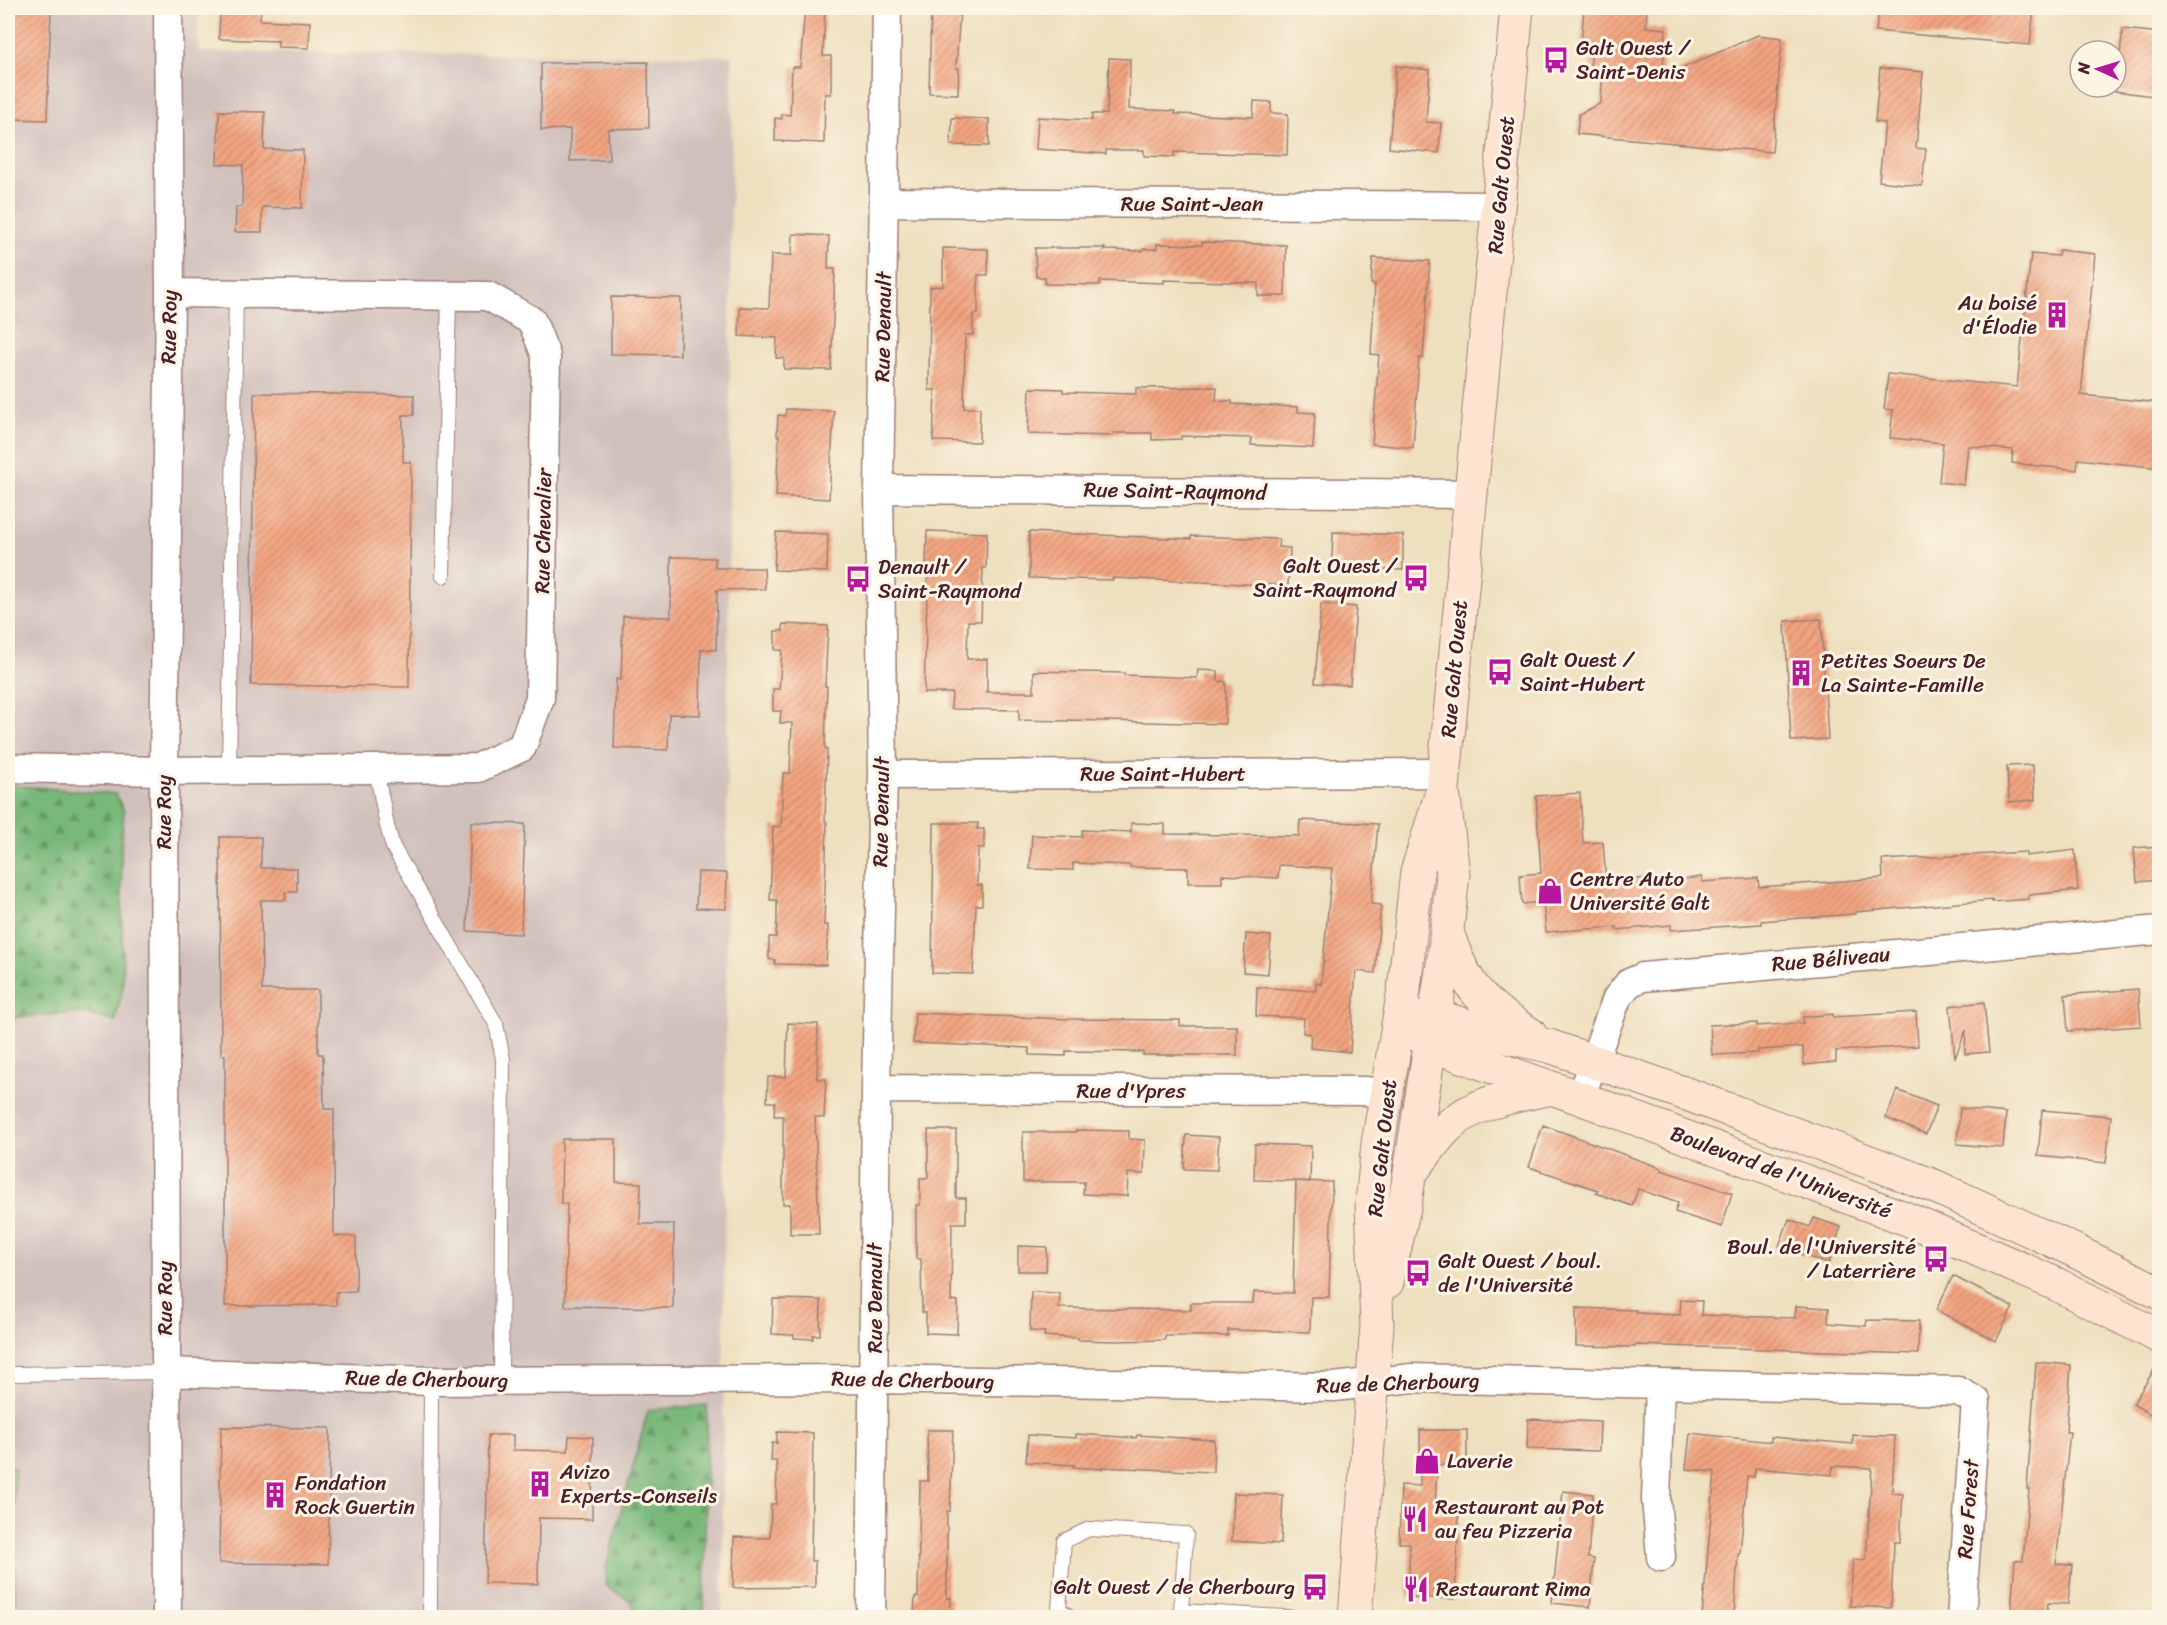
<svg xmlns="http://www.w3.org/2000/svg" width="2167" height="1625" font-family="Sriracha,sans-serif">
	<style>
		.industrial { fill: #d0c0bc }
		.grass { fill: url(#grass-tufts); stroke: #707b5c; stroke-width: 1.5 }
		.forest { fill: url(#forest-firs); stroke: #616c52; stroke-width: 1.5 }
		.building { fill: url(#building-hatch) }
		.lines { fill: none; stroke-linecap: round; stroke-linejoin: round }
		.lane-casing { stroke: #9c7f74; stroke-width: 16 }
		.street-casing { stroke: #9c7f74; stroke-width: 31 }
		.secondary-casing { stroke: #9c7f74; stroke-width: 35 }
		.lane { stroke: #fff; stroke-width: 14 }
		.street { stroke: #fff; stroke-width: 28 }
		.secondary { stroke: #fde4d1; stroke-width: 33 }
		.labels { text-anchor: middle; dominant-baseline: central; stroke-width: 6; stroke-linejoin: round; paint-order: stroke }
		.poi-label { font-size: 21px; fill: #4a1f2b; stroke: #fcf5e5; text-anchor: start }
		.street-label { font-size: 21px; fill: #4a1f2b; stroke: #fcf5e5 }
	</style>
	<defs>
		<pattern id="grass-tufts" width="24" height="20" patternUnits="userSpaceOnUse" patternTransform="scale(1.5)"><rect width="24" height="20" fill="#95d78e"/><path d="M3 7l-1-3M5 7V3M7 7l1-3M15 17l-1-3M17 17v-4M19 17l1-3" fill="none" stroke="#82b87b"/></pattern>
		<pattern id="forest-firs" width="22" height="20" patternUnits="userSpaceOnUse" patternTransform="scale(1.5)"><rect width="22" height="20" fill="#78b879"/><path d="M5 1l3.5 6h-7zM16 11l3.5 6h-7z" fill="#649563"/></pattern>
		<pattern id="building-hatch" width="6" height="6" patternUnits="userSpaceOnUse" patternTransform="scale(1.5)"><rect width="6" height="6" fill="#f3a480"/><path d="M-1 1l2-2M0 6l6-6M5 7l2-2" fill="none" stroke="#c78569"/></pattern>
	</defs>
	<rect width="100%" height="100%" fill="#fcf5e5"/>
	<filter id="ink" filterUnits="userSpaceOnUse"><feTurbulence type="fractalNoise" baseFrequency=".0167" numOctaves="2"/><feDisplacementMap in="SourceGraphic" scale="12" xChannelSelector="R" yChannelSelector="G"/><feConvolveMatrix kernelMatrix="1 2 1 2 8 2 1 2 1" color-interpolation-filters="sRGB"/></filter>
	<filter id="wash" filterUnits="userSpaceOnUse"><feTurbulence type="fractalNoise" baseFrequency=".008" numOctaves="4" result="noise"/><feDisplacementMap in="SourceGraphic" scale="24" xChannelSelector="R" yChannelSelector="G"/><feGaussianBlur stdDeviation="1.35" result="paint"/><feColorMatrix in="noise" values="0 0 0 0 0 0 0 0 0 0 0 0 0 0 0 0 0 1.4 0 .05"/><feComposite in="paint" operator="in"/></filter>
	<g filter="url(#wash)">
		<rect width="100%" height="100%" fill="#eedfbe"/>
		<!-- industrial -->
		<path class="industrial" d="M8 8H198V52L732 56 722 1617 8 1618Z"/>
		<!-- grass -->
		<path class="grass" d="M8 1468H14L15 1618 8 1617Z"/>
		<!-- forest -->
		<path class="forest" d="M8 785 116 794 124 812 121 849 123 987 115 1021 78 1013 8 1018Z
			M707 1405 704 1617H637L631 1601 606 1586V1568L648 1410Z"/>
		<g id="blocks">
			<!-- building -->
			<path class="building" d="M8 8H51L47 120 8 119Z
				M220 8H261L260 20 310 22 309 48 278 47V41L219 39Z
				M805 8 825 9 823 56H831V94H825L824 143 775 141V118L782 119V114L790 115 792 67H800Z
				M931 8 960 10 956 68H959L958 94 929 93Z
				M1584 8H1647L1646 27 1666 29 1662 77 1758 35 1782 38 1772 152 1577 134 1579 114 1601 103 1602 83 1590 68 1593 42 1581 43Z
				M1879 8H2034L2030 45 1876 31Z
				M2123 29 2160 33V97L2115 91Z
				M1109 58 1130 59 1129 109 1175 111V114L1253 117 1254 101 1271 102V113L1288 114 1287 155 1174 152V157L1144 156V150H1106V154L1036 149 1038 117 1092 120V114H1107Z
				M648 62 649 128 608 129 609 160 570 161V129L541 130V63Z
				M1396 66 1430 70 1426 122 1441 123 1439 153 1389 148Z
				M1880 68 1923 72 1916 148 1926 149 1922 186 1879 181 1885 123 1875 122Z
				M219 111 265 112 264 149 303 150 302 208 262 207V232H235L236 207H242L243 165 217 164Z
				M952 118 989 119V146L951 145Z
				M793 234 829 236 828 269H835L831 370 784 369V358H776L777 338 739 336 740 307 769 308 771 255H792Z
				M1202 242 1286 245 1285 296H1258V283L1164 280V283L1100 281V285L1045 284V277H1036L1035 248H1105L1104 250 1143 251V249H1157V244L1202 245Z
				M943 248 988 249V275H978V314H973V335H965L964 408H980L979 442 933 441 935 390H929L930 287 943 286Z
				M2059 250 2095 254 2081 395 2160 403V468L2078 459 2077 470 2012 463 2013 450 1968 446 1964 485 1939 482 1943 443 1890 438 1893 410 1884 409 1888 374 2017 387 2031 254 2058 256Z
				M1373 258 1430 261 1423 358H1419L1413 448 1372 444 1379 355 1371 354 1375 284H1371Z
				M611 297 681 298 680 355 611 354Z
				M1217 387 1216 401H1232V404L1298 407V412L1315 413 1313 448 1251 445 1252 438 1181 436V439L1152 440V433H1113V436L1028 434 1030 388 1063 389V392L1136 394V388Z
				M254 393 414 395V415H403V462H411L409 687 251 685Z
				M786 409 834 411 829 499 776 496 779 436H777L778 415 785 416Z
				M927 531 987 533 986 568H983L981 621H968L967 659H987V692H1034V671L1124 673V675L1197 678 1198 670 1218 671V681L1226 682 1225 724 1068 720V721L1019 720V710L951 709 952 693H924L928 566H926Z
				M776 532 828 534 827 572 774 570Z
				M1029 532 1191 539V536L1279 539 1278 547 1290 548 1288 586 1113 578V580L1029 578Z
				M1333 532 1403 535V570L1341 568V561L1332 560Z
				M671 557 715 558V568H764L765 589 717 590 716 650 701 649 700 715 669 714 668 750 614 748 616 679 621 680 623 616 671 617Z
				M1321 604 1356 607 1350 685 1315 683Z
				M1821 619 1828 739 1791 741 1785 621Z
				M783 624 828 626 825 686H827L825 748 827 749 825 821 827 822 824 925H828L826 965 775 964V960L769 959V937H776L777 919V900H770L773 826 781 827 783 773H790L792 723H780L781 711H773V689H779L782 650H775V631H783Z
				M2033 765 2035 800 2009 802 2007 766Z
				M1580 793 1583 843 1603 842 1606 882 1647 878V883L1702 877V882L1758 878 1759 887 1883 878 1882 860 2026 852V856L2075 850 2078 890 2029 895V899L1992 902V900L1855 912V914L1761 921V924L1671 930V925L1617 930V927L1546 932 1543 902 1522 904 1520 875 1541 873 1536 796Z
				M1300 820 1378 824 1371 904 1381 905 1375 973 1356 971 1350 1052 1310 1048 1311 1034 1303 1033 1304 1018 1256 1016 1257 987 1315 991 1316 983 1321 984 1332 868 1279 865 1278 878 1222 875V883H1188V868L1130 867V865L1073 863V870L1030 869 1032 835 1082 837V830L1131 832V823L1165 824V834L1299 836Z
				M471 822 525 824 521 934 467 931Z
				M934 823H978L977 829H984V848H978L977 885H982V905H976L973 974 932 973Z
				M220 837H261V868H297V892H285L286 900H261L262 990H318V1054H323L324 1109H334V1236L356 1237V1291L336 1292V1305L225 1306V1055H221Z
				M2160 846V880L2137 882 2134 848Z
				M698 872 727 873 726 909 696 908Z
				M1246 934 1271 936 1268 974 1243 972Z
				M2138 989 2141 1026 2068 1031 2065 995Z
				M1984 1002 1989 1052 1965 1054 1966 1030 1955 1058 1950 1006Z
				M1916 1012 1918 1046 1836 1051V1062L1804 1065 1803 1047 1758 1050V1053L1712 1055 1710 1025 1757 1023V1026L1803 1023V1017L1833 1014V1017Z
				M915 1013 1067 1019 1180 1020V1026H1237V1055H1143V1052L1066 1051V1056L1029 1055V1048L913 1043Z
				M788 1023 818 1024 817 1079H826L824 1118 815 1117 819 1234H790V1204H783V1116H774L775 1102H767L768 1077H786Z
				M1897 1090 1937 1106 1926 1134 1886 1118Z
				M1960 1108 2006 1113 2003 1148 1957 1144Z
				M2042 1110 2111 1116 2106 1163 2038 1156Z
				M1543 1125 1661 1168V1170L1732 1193 1722 1227 1675 1212 1678 1203 1638 1189 1632 1206 1596 1193 1598 1190 1529 1167Z
				M928 1130H956V1198H966V1223H952L951 1301H958L957 1334 926 1333V1313L922 1312 921 1259H916V1205H920V1178H928Z
				M1076 1130 1129 1131V1139L1145 1140 1144 1174 1128 1173 1127 1196 1083 1194 1084 1182H1023V1132H1076Z
				M1186 1135 1219 1137 1217 1170 1184 1169Z
				M562 1139H616V1182L641 1183 640 1224H674L673 1308 565 1306 567 1204H561Z
				M1255 1144 1311 1146 1310 1182 1297 1181 1332 1182 1329 1297H1311L1310 1332 1228 1330V1336H1165V1340L1115 1341 1078 1340V1338L1044 1336 1045 1332 1030 1331 1031 1292 1060 1293 1059 1308 1191 1310V1303H1253L1254 1292 1293 1293 1296 1181 1254 1180Z
				M1814 1218 1841 1227 1828 1264 1779 1246 1789 1219 1810 1227Z
				M1018 1246 1047 1247 1046 1271H1018Z
				M1953 1276 2013 1307 1996 1341 1936 1310Z
				M773 1299 821 1300 820 1335H813V1339L794 1338V1335L772 1334Z
				M1681 1300 1702 1301 1701 1315 1795 1318 1796 1306 1829 1308 1828 1323 1866 1326 1867 1320 1919 1321 1918 1354 1635 1345V1347L1576 1346V1308L1636 1310V1313L1680 1315Z
				M2160 1360V1420L2133 1404Z
				M2036 1362 2071 1365 2066 1432H2070L2056 1564 2072 1565 2068 1604 2048 1603 2047 1615 2011 1612 2015 1560 2023 1561 2029 1489H2027Z
				M1528 1419 1600 1422 1599 1451 1527 1449Z
				M221 1427 330 1428 328 1564 219 1563Z
				M927 1430H953L950 1511H947V1598H951L950 1617H914L915 1597H918L920 1481H928Z
				M1420 1430H1467V1465H1437L1435 1513H1459L1455 1599 1408 1597 1410 1543H1399L1401 1485 1420 1486Z
				M777 1432 813 1433 811 1561H815V1587L733 1588 734 1537 770 1538 771 1504H776L777 1467 776 1461H771L772 1443H777Z
				M1690 1433 1771 1442V1437L1853 1444V1435L1895 1436 1892 1493 1903 1494 1900 1542H1894L1891 1608 1850 1606 1853 1559 1866 1560 1872 1468 1833 1466 1832 1475 1755 1468 1754 1477 1747 1476 1740 1554H1738L1734 1617H1702L1715 1472 1686 1469Z
				M1076 1434 1136 1438 1137 1435 1214 1440 1213 1472 1102 1467V1469L1073 1467 1074 1465 1026 1462 1028 1435 1076 1438Z
				M488 1435H513V1450L568 1451 569 1436 593 1437 592 1519 539 1518 538 1584 485 1583Z
				M1563 1491 1593 1494 1588 1558 1594 1559 1590 1607 1552 1603Z
				M1234 1493 1283 1495 1281 1544 1232 1541Z"/>
		</g>
	</g>
	<g filter="url(#ink)">
		<use href="#blocks" fill-opacity="0" stroke="#9c7f74" stroke-width="1.5"/>
		<g class="lines">
			<!-- lane casing -->
			<g class="lane-casing">
				<path id="lane" d="M443 576 449 295
					M376 769 387 826 393 847 496 1024 503 1059 501 1380
					M229 771 236 293
					M8 1374 165 1372
					M1181 1611 1302 1618
					M430 1618 431 1381
					M1072 1618 1059 1609 1064 1541 1089 1529 1186 1534 1181 1611 1176 1618"/>
			</g>
			<!-- street casing -->
			<g class="street-casing">
				<path id="street" d="M885 202 1500 206
					M879 489 1470 494
					M8 768 164 771 478 768 522 747 540 698 546 356 532 321 488 296 170 293
					M883 775 1444 773
					M876 1089 1364 1091 1386 1093
					M1580 1098 1617 998 1629 983 1643 977 2160 930
					M165 1372 431 1381 874 1379 1334 1387 1412 1378 1958 1391 1976 1401 1961 1618
					M1660 1384 1656 1499 1661 1557
					M167 1618 164 771 170 293 168 8
					M871 1618 876 1089 883 775 879 489 887 8"/>
			</g>
			<!-- secondary casing -->
			<g class="secondary-casing">
				<path id="secondary" d="M1448 934C1464 986 1484 1006 1530 1034
					M1400 1018 1431 1045 1580 1098 1907 1219 2056 1284 2160 1337
					M1400 1018 1435 1016 1498 1035 1549 1046 1692 1096 1934 1186 2073 1250 2160 1293
					M1412 1171C1425 1155 1436 1137 1451 1124 1479 1100 1517 1096 1552 1088
					M1387 1282 1405 1203 1444 958 1453 874 1444 799
					M1355 1618 1377 1325 1372 1203 1378 1144 1404 990 1417 872 1443 789 1517 8"/>
			</g>
			<!-- lane -->
			<use href="#lane" class="lane"/>
			<!-- street -->
			<use href="#street" class="street"/>
			<!-- secondary -->
			<use href="#secondary" class="secondary"/>
		</g>
	</g>
	<!-- icons -->
	<defs>
		<g id="bus-bare" transform="scale(2.07)"><path d="M-5-6H5V4H4V6H2V4H-2V6H-4V4H-5ZM-3.5-4V0h7V-4ZM-3.5 1.2v1.5H-2V1.2ZM2 1.2v1.5H3.5V1.2Z" fill="#b5179e" stroke="#fcf5e5" stroke-width="2.5" paint-order="stroke"/></g>
		<g id="building-bare" transform="scale(2.07)"><path d="M-4-6H4V6H1V3H-1V6H-4ZM-2.5-4.3h1.7v1.8h-1.7ZM.8-4.3h1.7v1.8H.8ZM-2.5-1h1.7V.8h-1.7ZM.8-1h1.7V.8H.8Z" fill="#b5179e" stroke="#fcf5e5" stroke-width="2.5" paint-order="stroke"/></g>
		<g id="shop-bare" transform="scale(2.07)"><path d="M-5-2.5h2.3a2.7 3.5 0 0 1 5.4 0H5L5.5 6h-11ZM-1.5-2.5h3a1.5 2.3 0 0 0-3 0Z" fill="#b5179e" stroke="#fcf5e5" stroke-width="2.5" paint-order="stroke"/></g>
		<g id="restaurant-bare" transform="scale(2.07)"><path d="M-5-6h1v4h1v-4h1v4h1v-4h1v5L-1.5 .5V6h-2V.5L-5-1ZM5-6V6H3V1.5H1.5Q1.5-4 5-6Z" fill="#b5179e" stroke="#fcf5e5" stroke-width="2.5" paint-order="stroke"/></g>
	</defs>
	<g fill-rule="evenodd">
		<use href="#bus-bare" x="1556" y="60"/>
		<use href="#building-bare" x="2057" y="315"/>
		<use href="#bus-bare" x="1416" y="578"/>
		<use href="#bus-bare" x="858" y="579"/>
		<use href="#bus-bare" x="1500" y="672"/>
		<use href="#building-bare" x="1801" y="673"/>
		<use href="#shop-bare" x="1550" y="891"/>
		<use href="#bus-bare" x="1936" y="1259"/>
		<use href="#bus-bare" x="1418" y="1273"/>
		<use href="#shop-bare" x="1427" y="1461"/>
		<use href="#building-bare" x="540" y="1484"/>
		<use href="#building-bare" x="275" y="1495"/>
		<use href="#restaurant-bare" x="1415" y="1519"/>
		<use href="#bus-bare" x="1315" y="1587"/>
		<use href="#restaurant-bare" x="1416" y="1589"/>
	</g>
	<g class="labels">
		<!-- poi labels -->
		<g class="poi-label">
			<text x="1576" y="48">Galt Ouest /<tspan x="1576" dy="24">Saint-Denis</tspan></text>
			<text x="2037" y="303" text-anchor="end">Au boisé<tspan x="2037" dy="24">d'Élodie</tspan></text>
			<text x="1396" y="566" text-anchor="end">Galt Ouest /<tspan x="1396" dy="24">Saint-Raymond</tspan></text>
			<text x="878" y="567">Denault /<tspan x="878" dy="24">Saint-Raymond</tspan></text>
			<text x="1520" y="660">Galt Ouest /<tspan x="1520" dy="24">Saint-Hubert</tspan></text>
			<text x="1821" y="661">Petites Soeurs De<tspan x="1821" dy="24">La Sainte-Famille</tspan></text>
			<text x="1570" y="879">Centre Auto<tspan x="1570" dy="24">Université Galt</tspan></text>
			<text x="1916" y="1247" text-anchor="end">Boul. de l'Université<tspan x="1916" dy="24">/ Laterrière</tspan></text>
			<text x="1438" y="1261">Galt Ouest / boul.<tspan x="1438" dy="24">de l'Université</tspan></text>
			<text x="1447" y="1461">Laverie</text>
			<text x="560" y="1472">Avizo<tspan x="560" dy="24">Experts-Conseils</tspan></text>
			<text x="295" y="1483">Fondation<tspan x="295" dy="24">Rock Guertin</tspan></text>
			<text x="1435" y="1507">Restaurant au Pot<tspan x="1435" dy="24">au feu Pizzeria</tspan></text>
			<text x="1295" y="1587" text-anchor="end">Galt Ouest / de Cherbourg</text>
			<text x="1436" y="1589">Restaurant Rima</text>
		</g>
		<!-- street labels -->
		<g class="street-label">
			<text transform="translate(1501 185) rotate(-85)">Rue Galt Ouest</text>
			<text x="1192" y="204">Rue Saint-Jean</text>
			<text transform="translate(169 327) rotate(-89)">Rue Roy</text>
			<text transform="translate(883 327) rotate(-89)">Rue Denault</text>
			<text transform="translate(1175 491) rotate(1)">Rue Saint-Raymond</text>
			<text transform="translate(543 531) rotate(-89)">Rue Chevalier</text>
			<text transform="translate(1454 669) rotate(-85)">Rue Galt Ouest</text>
			<text x="1163" y="774">Rue Saint-Hubert</text>
			<text transform="translate(164 812) rotate(-90)">Rue Roy</text>
			<text transform="translate(881 812) rotate(-89)">Rue Denault</text>
			<text transform="translate(1831 959) rotate(-5)">Rue Béliveau</text>
			<text x="1131" y="1091">Rue d'Ypres</text>
			<text transform="translate(1382 1148) rotate(-84)">Rue Galt Ouest</text>
			<text transform="translate(1781 1172) rotate(20)">Boulevard de l'Université</text>
			<text transform="translate(165 1298) rotate(-90)">Rue Roy</text>
			<text transform="translate(875 1298) rotate(-90)">Rue Denault</text>
			<text transform="translate(427 1379) rotate(1)">Rue de Cherbourg</text>
			<text transform="translate(913 1380) rotate(1)">Rue de Cherbourg</text>
			<text transform="translate(1398 1383) rotate(-2)">Rue de Cherbourg</text>
			<text transform="translate(1968 1509) rotate(-86)">Rue Forest</text>
		</g>
	</g>
	<!-- margin -->
	<rect width="2167" height="1625" fill="none" stroke="#fcf5e5" stroke-width="30"/>
	<!-- north arrow -->
	<g transform="translate(2098 69) rotate(274)"><circle r="28" fill="#fcf5e5" stroke="#b59f9b" stroke-width="1.5"/>
	<path d="M0-4.5L10 22L0 15L-10 22Z" fill="#b5179e"/>
	<text y="-9" font-size="16" font-weight="bold" text-anchor="middle" fill="#4a1f2b">N</text>
	</g>
</svg>
